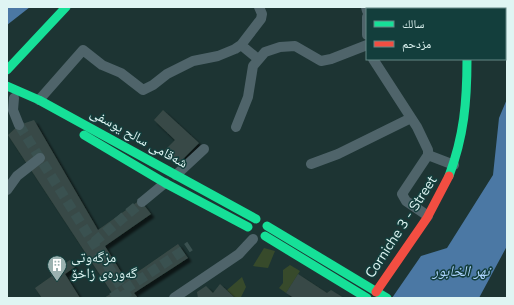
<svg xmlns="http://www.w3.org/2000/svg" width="514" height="305" font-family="'Nunito Sans','Noto Naskh Arabic',sans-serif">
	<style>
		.green { fill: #374a2b }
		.water { fill: #4b78a4 }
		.building { fill: #394a46; filter: url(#shadow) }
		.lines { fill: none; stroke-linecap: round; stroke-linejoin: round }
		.street-tunnel { stroke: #3a5150; stroke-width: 10; stroke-dasharray: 10 5; stroke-linecap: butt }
		.street { stroke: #4f646a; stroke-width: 10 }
		.fast { stroke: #16e098; stroke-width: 9 }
		.jam { stroke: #f24e42; stroke-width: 9 }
		.labels { text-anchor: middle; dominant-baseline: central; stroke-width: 3; stroke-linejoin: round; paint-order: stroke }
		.street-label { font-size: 14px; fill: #dff5f3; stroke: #133e3c }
		.poi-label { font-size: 14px; fill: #dff5f3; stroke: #133e3c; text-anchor: start }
		.water-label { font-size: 15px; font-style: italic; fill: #abd2fc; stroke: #133e3c }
	</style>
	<defs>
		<filter id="shadow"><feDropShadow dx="3.5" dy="3.5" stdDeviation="1" flood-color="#0009"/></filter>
	</defs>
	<rect width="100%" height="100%" fill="#1d3433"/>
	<!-- green -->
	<path class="green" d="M471 7H507V60L488 59H505V9H472Z
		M264 248 275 251 268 268 253 266Z
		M290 265 300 271 286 293 279 288 283 283V270Z
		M242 277 246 287 241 297 243 298H235L227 290Z"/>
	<!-- water -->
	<path class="water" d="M7 7H30L7 25Z
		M507 99V246L479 298H392L421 256 447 248 493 175 499 118Z"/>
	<!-- building -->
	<path class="building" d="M163 110 199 143 180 162 164 151 175 140 154 120Z
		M34 120 98 230 140 200 151 214 105 246 126 280 178 244 188 258 134 293 138 298H104L112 293 8 135 19 125Z
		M70 260 75 267 65 274 80 298H42L35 288 52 276 50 273Z
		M298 274 327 293 331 290 344 298H294L286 293Z
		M220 284 235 298H198L197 292 206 286 213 293Z"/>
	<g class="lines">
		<!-- street-tunnel -->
		<path class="street-tunnel" d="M19 125 128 298
			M94 242 142 202
			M112 298 190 246"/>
		<!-- street -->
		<path class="street" d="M366 7 367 11
			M367 17V35
			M241 45 258 59
			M373 59 417 127 428 150V155L402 194 406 201 428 216
			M14 98 13 110 19 125
			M39 100 83 50 102 65 121 73 143 90 153 85 167 74 193 61 218 56 235 49 241 45 261 19 262 14 259 7
			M236 127 248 97 253 66 265 52 280 47 295 46 321 61 331 59 367 45
			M428 155 454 165
			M311 164 338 154 411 118
			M176 175 204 149
			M7 190 17 176 40 158
			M142 202 165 183
			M174 298 239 254 253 239"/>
		<!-- fast -->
		<path class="fast" d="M463 7V9
			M7 70 66 7
			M7 86 39 100 256 219
			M84 135 165 183 248 227
			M449 176C464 136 467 102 467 59
			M267 226 387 298
			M265 236 367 298"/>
		<!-- jam -->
		<path class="jam" d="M376 292 427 218 449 176"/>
	</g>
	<!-- icons -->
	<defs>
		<g id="building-pin" transform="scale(1)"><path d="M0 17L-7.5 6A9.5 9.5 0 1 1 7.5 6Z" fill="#9bb1b0" stroke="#133e3c"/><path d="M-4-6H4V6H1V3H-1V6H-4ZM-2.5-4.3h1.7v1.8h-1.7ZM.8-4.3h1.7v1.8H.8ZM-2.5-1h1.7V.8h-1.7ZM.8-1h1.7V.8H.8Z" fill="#fff"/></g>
	</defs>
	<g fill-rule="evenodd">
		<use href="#building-pin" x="57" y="265"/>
	</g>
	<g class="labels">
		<!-- street labels -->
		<g class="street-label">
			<text transform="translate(139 138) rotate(29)">شەقامی سالح یوسفی</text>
			<text transform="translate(401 227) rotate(-57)">Corniche 3 - Street</text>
		</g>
		<!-- poi labels -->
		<g class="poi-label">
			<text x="71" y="257">مزگەوتی<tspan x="71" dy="16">گەورەی زاخۆ</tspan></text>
		</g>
		<!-- water labels -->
		<g class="water-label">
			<text x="461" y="271">نهر الخابور</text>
		</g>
	</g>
	<!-- border -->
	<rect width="514" height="305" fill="none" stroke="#dff5f3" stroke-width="16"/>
	<!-- legend -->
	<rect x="366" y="8" width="140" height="52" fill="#133e3c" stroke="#658785"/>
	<rect x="374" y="21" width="20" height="6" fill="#16e098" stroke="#658785"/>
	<text x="402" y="28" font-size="12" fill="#dff5f3">سالك</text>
	<rect x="374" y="41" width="20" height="6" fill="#f24e42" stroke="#658785"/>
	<text x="402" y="48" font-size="12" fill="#dff5f3">مزدحم</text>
</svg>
